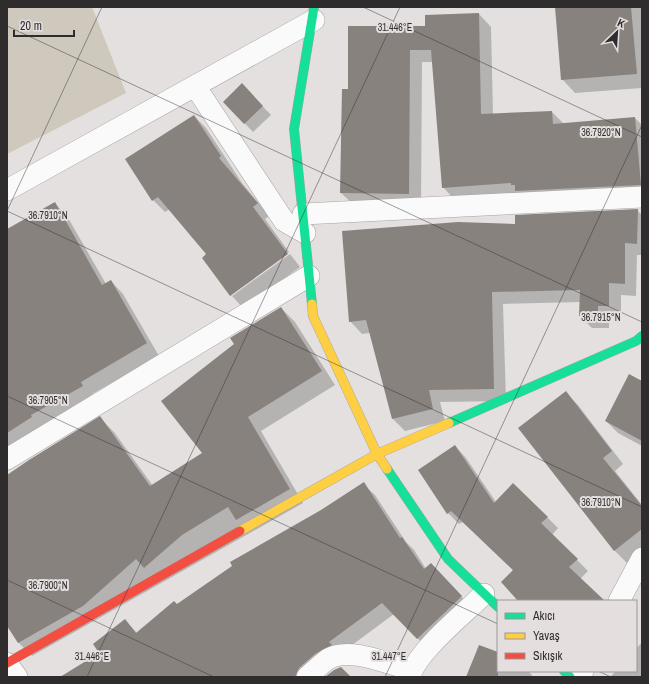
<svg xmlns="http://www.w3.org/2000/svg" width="649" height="684" font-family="'Archivo Narrow',sans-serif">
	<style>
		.green { fill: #cec8bd }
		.shadow { fill: #0003 }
		.building { fill: #88827f }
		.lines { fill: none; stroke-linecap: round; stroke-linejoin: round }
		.street-casing { stroke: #a6a4a4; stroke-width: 22 }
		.fast-casing { stroke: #a6a4a4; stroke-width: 10 }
		.slow-casing { stroke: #a6a4a4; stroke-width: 10 }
		.jam-casing { stroke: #a6a4a4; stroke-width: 10 }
		.street { stroke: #fbfafa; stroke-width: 21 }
		.fast { stroke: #16e098; stroke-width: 9 }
		.slow { stroke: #ffcf43; stroke-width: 9 }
		.jam { stroke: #f24e42; stroke-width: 9 }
		.ticks { fill: none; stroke: #2e2c2c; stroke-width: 1; stroke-opacity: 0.45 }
		.ticks-label { font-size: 10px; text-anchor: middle; fill: #2e2c2c; stroke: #e4dfde; stroke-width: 4; stroke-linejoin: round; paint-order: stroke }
	</style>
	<rect width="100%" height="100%" fill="#e3e0df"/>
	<!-- green -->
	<path class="green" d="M7 7H92L126 93 7 154Z"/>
	<!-- shadow -->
	<path class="shadow" d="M556 7H642V88L575 93 562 79Z
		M479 14 491 27 493 115 552 112 564 124 635 118 642 125V197L455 200 443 187 433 62H422L421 206 354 205 341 193 348 90 426 27Z
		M250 93 271 115 253 132 224 102Z
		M194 116 206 128 242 183 268 214 269 216 265 219 289 252 232 294V296L203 258 208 254 170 209 165 212 153 200 126 159Z
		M54 203 67 216 106 284 111 281 123 294 159 356 92 394 94 398 7 453V231Z
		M637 210 642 215V255H637L636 296 621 295V318H609V328H592L580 316V302L503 304 506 401 440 402 445 421 405 431 393 419 370 333 362 334 350 321 516 225Z
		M290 254 300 267 243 308 232 296Z
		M281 308 295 322 335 385 261 431 303 503 32 656 18 642 7 624V477L100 418 114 432 153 486 203 453Z
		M642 382V446L618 433 606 421Z
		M566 393 578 405 623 464 615 471 642 505V551L627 563 615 551 519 428Z
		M455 446 466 458 496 502 547 517 558 528 552 535 588 571 580 579 603 601H520L514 571 463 522 459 524 448 513Z
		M363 484 375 495 406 542 414 550 426 569 442 576 473 609 429 650 394 614 340 654 314 677H62L101 653 125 620 137 633 177 605Z
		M642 642V677H610L616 671H636V649Z
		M498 654V671H528L532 675 531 677H467Z"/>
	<!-- building -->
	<path class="building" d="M555 7H631L637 74 561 80Z
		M479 13 481 114 552 111 553 124 635 117 641 185 515 191V185H511V183L442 188 431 50H410L409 194 340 193 342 89H348V26H425V15Z
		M242 83 263 106 244 124 223 102Z
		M194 115 221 156 219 158 256 201 258 203 253 207 288 254 230 296 202 258 206 254 158 197 152 201 125 159Z
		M55 202 102 285 111 280 147 343 81 382 83 386 31 415 32 417 7 433V229Z
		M638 209 637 244 625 243V284L609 283V306H598V316H579L580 290 492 292 494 389 429 390 433 409 392 419 366 320 349 322 342 231 458 222 515 224V215Z
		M281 307 322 371 248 417 290 489 236 520 228 507 182 535 144 568 136 559 83 606 18 643 7 626V475L29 460 100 416 150 486 202 453 161 401 234 344 230 338Z
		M629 374 642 381V441L605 421Z
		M566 391 612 451 603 458 642 506V529L614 551 518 428Z
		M455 445 494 503 513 483 548 517 541 523 578 559 569 567 605 601H518L501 582 513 570 451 511 447 514 418 470Z
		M364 482 400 538 402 537 424 569 431 563 462 596 417 639 382 603 329 642 332 645 315 654 299 668 295 677H60L99 653 93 644 125 619 136 633 174 601 177 604 232 566 230 562 321 510Z
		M479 645 498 652V677H466Z
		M341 667 351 677H325L334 670Z"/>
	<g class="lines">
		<!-- street casing -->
		<g class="street-casing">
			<path id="street" d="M195 86 284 221 305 233
				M7 190 314 20
				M303 214 642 197
				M7 459 309 276
				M619 601 642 558
				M7 663 17 677
				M307 677C314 671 321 664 328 659 349 646 389 664 411 670
				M410 677C416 652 465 613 484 594
				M580 677 583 671"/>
		</g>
		<!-- fast casing -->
		<g class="fast-casing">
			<path id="fast" d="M312 304 294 129 314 7
				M449 423 636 341 642 336
				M387 469 448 559 498 607
				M564 671 570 677"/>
		</g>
		<!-- slow casing -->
		<g class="slow-casing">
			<path id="slow" d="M312 304 313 316 377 454 387 469
				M240 531 377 454 449 423"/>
		</g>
		<!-- jam casing -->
		<g class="jam-casing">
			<path id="jam" d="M7 663 240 531"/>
		</g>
		<!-- street -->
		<use href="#street" class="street"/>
		<!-- fast -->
		<use href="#fast" class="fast"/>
		<!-- slow -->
		<use href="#slow" class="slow"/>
		<!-- jam -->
		<use href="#jam" class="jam"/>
	</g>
	<!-- ticks -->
	<path class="ticks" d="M363 7 642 137M7 26 642 322M7 211 102 7M7 211 642 507M7 396 498 624M7 580 214 677M598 671 611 677M87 677 400 7M385 677 642 125"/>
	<g class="ticks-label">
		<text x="395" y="31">31.446°E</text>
		<text x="601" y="136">36.7920°N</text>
		<text x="48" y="219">36.7910°N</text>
		<text x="601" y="321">36.7915°N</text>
		<text x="48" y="404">36.7905°N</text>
		<text x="601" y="506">36.7910°N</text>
		<text x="48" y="589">36.7900°N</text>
		<text x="92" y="660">31.446°E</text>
		<text x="389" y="660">31.447°E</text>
	</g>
	<!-- border -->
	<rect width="649" height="684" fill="none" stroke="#2e2c2c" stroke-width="16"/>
	<!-- legend -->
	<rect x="497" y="600" width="140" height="72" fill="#e4dfde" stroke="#9b9797"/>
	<rect x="505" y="613" width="20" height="6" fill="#16e098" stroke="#9b9797"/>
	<text x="533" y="620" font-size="12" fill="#2e2c2c">Akıcı</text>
	<rect x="505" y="633" width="20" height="6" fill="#ffcf43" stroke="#9b9797"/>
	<text x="533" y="640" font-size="12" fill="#2e2c2c">Yavaş</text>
	<rect x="505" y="653" width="20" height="6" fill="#f24e42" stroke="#9b9797"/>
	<text x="533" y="660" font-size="12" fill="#2e2c2c">Sıkışık</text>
	<!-- north arrow -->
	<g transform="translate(617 32) rotate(25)" stroke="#e4dfde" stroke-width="3" paint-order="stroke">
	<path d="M0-3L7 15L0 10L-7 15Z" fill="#2e2c2c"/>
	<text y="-6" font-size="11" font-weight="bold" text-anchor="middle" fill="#2e2c2c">K</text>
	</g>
	<!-- scale -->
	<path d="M14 30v6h60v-6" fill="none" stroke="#2e2c2c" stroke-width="2"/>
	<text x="20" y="30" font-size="12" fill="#2e2c2c" stroke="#e4dfde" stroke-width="3" paint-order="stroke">20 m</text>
</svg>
